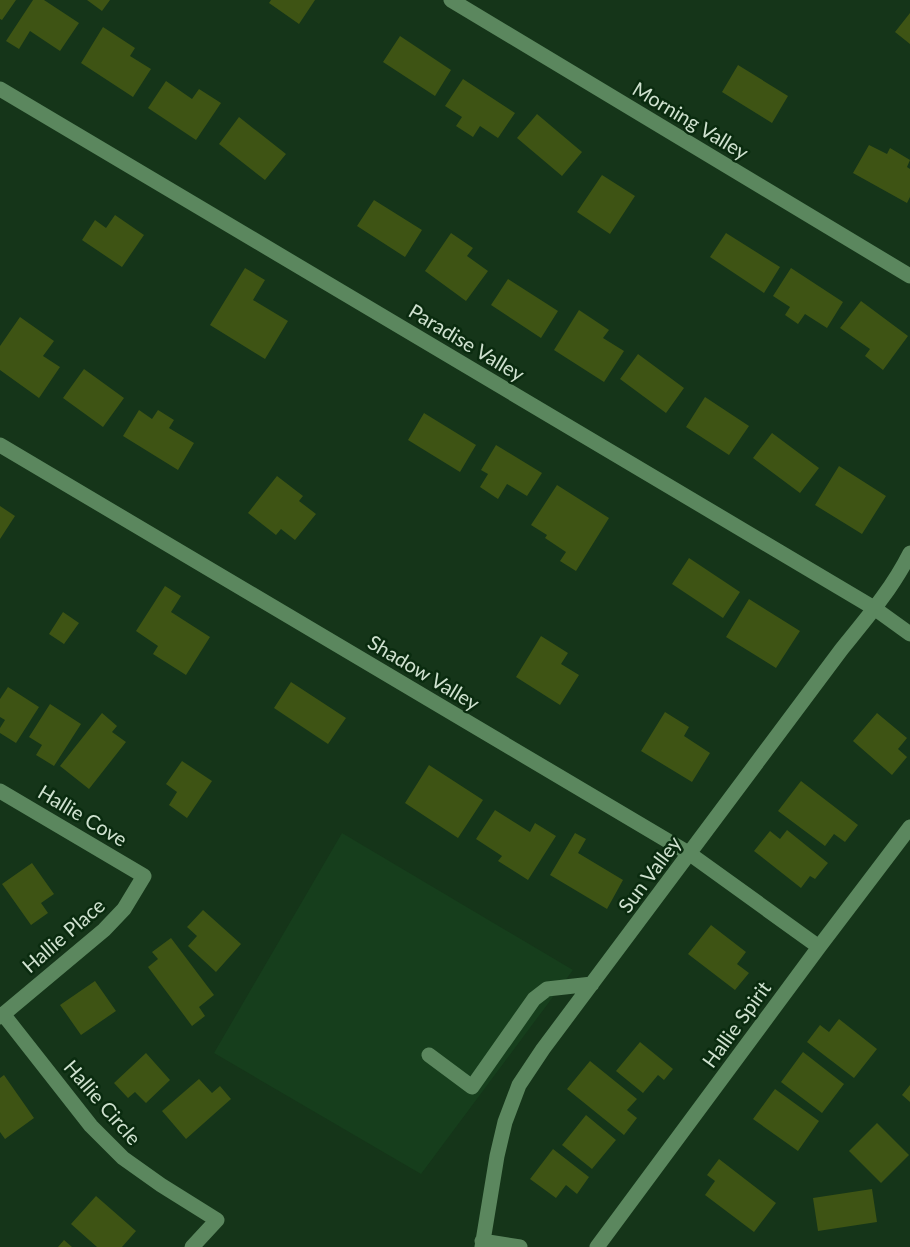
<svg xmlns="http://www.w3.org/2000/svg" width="910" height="1247" font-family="Lato,sans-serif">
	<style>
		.built { fill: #163e1c }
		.building { fill: #3e5414 }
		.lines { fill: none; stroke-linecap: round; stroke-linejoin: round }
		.minor { stroke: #5b875e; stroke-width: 15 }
		.labels { text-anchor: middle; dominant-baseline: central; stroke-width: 5; stroke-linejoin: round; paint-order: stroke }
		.street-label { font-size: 20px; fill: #d0e2d0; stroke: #0a2b0f }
	</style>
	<rect width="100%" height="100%" fill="#153519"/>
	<!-- built -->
	<path class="built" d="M342 833 573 970 421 1174 214 1053Z"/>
	<!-- building -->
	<path class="building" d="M0 0H16L2 20 0 19Z
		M33 0H44L79 23 60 51 30 31 19 49 6 41Z
		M87 0H110L102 11Z
		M271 0H315L299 24 269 3Z
		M910 13V44L895 32Z
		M103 27 135 48 130 56 151 69 133 97 81 63Z
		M400 36 451 70 435 96 383 62Z
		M738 65 788 96 772 123 722 92Z
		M463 79 515 113 498 138 480 126 473 137 456 126 462 117 445 106Z
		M166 81 192 99 199 89 221 103 196 140 148 108Z
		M537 114 582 152 562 176 517 138Z
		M239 117 286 154 265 180 219 144Z
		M869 145 887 154 890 148 910 160 907 167 910 169V197L907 203 853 173Z
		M602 175 635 196 610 234 577 212Z
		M374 200 422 230 405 257 357 226Z
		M115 215 144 235 122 267 82 240 95 220 106 228Z
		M451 233 473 248 467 256 488 271 466 301 425 271Z
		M726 233 780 267 764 293 710 257Z
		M245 268 265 280 253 300 288 321 265 359 210 325Z
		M791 268 843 302 827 328 805 314 798 324 785 315 790 307 773 296Z
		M508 279 558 311 541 338 491 305Z
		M861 301 908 336 883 370 865 356 870 349 840 328Z
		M579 310 609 330 603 338 624 351 604 382 554 350Z
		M20 317 54 341 43 356 60 367 39 398 0 370V346Z
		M638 354 684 388 666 413 620 379Z
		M84 369 124 398 103 427 63 398Z
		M705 397 749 426 729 455 686 427Z
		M139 410 152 419 158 410 174 420 169 428 194 443 178 470 123 436Z
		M424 413 476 445 460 472 408 440Z
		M772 433 819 468 800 493 753 458Z
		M496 445 542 473 527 496 507 484 498 499 480 487 488 474 481 470Z
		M839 466 886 496 862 534 815 505Z
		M277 476 303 496 299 501 316 514 295 540 281 529 276 535 248 513Z
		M557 485 609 518 576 571 560 561 566 552 545 538 547 535 531 525Z
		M0 506 15 516 0 539Z
		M689 558 740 592 723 618 672 584Z
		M165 586 181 596 171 612 210 637 186 675 153 654 158 646 136 631Z
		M749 599 800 631 776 668 726 637Z
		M63 612 79 623 64 644 49 634Z
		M541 636 568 653 561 664 579 675 560 705 516 677Z
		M291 682 346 718 328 744 274 708Z
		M8 687 39 707 16 743 0 733V728L5 720 0 717V699Z
		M50 704 81 724 54 766 36 755 42 745 29 737Z
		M665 712 689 727 684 736 710 753 692 782 641 751Z
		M102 713 117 726 112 732 126 742 89 789 60 766Z
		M877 713 907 738 898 749 907 757 892 775 853 741Z
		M182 761 212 781 187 818 169 805 177 792 166 784Z
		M429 765 483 800 458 838 405 803Z
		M801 781 858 825 845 842 834 834 825 846 778 811Z
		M495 810 530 832 535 823 556 836 528 880 498 861 502 856 476 839Z
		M787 830 828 863 815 879 810 876 801 888 754 851 770 831 780 839Z
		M575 833 586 839 578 853 623 880 607 909 550 875Z
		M32 863 54 894 41 903 48 913 31 925 2 884Z
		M203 910 241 944 216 972 188 946 197 936 187 927Z
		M711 925 746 952 737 964 749 973 735 990 688 954Z
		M171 938 214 995 199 1007 205 1016 192 1026 148 967 158 959 152 952Z
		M95 981 116 1011 81 1035 60 1005Z
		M839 1019 877 1049 854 1078 807 1042 820 1025 829 1032Z
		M640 1042 673 1069 664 1080 658 1075 643 1093 616 1071Z
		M803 1052 844 1084 822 1113 781 1082Z
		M146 1053 170 1080 146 1103 135 1092 128 1098 114 1083Z
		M590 1061 637 1099 627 1110 637 1118 624 1135 567 1089Z
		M4 1075 34 1118 5 1139 0 1132V1078Z
		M199 1079 212 1093 220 1086 231 1099 186 1139 162 1111Z
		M910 1085V1102L902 1095Z
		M775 1089 819 1121 798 1151 753 1119Z
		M586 1115 616 1140 592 1169 562 1145Z
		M877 1123 909 1155 881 1183 849 1151Z
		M553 1149 589 1177 577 1194 566 1185 556 1198 530 1179Z
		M719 1159 776 1203 754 1232 705 1195 715 1181 707 1175Z
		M872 1189 877 1222 818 1231 813 1198Z
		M96 1196 136 1231 122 1247H97L71 1224Z
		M64 1240 72 1247H58Z"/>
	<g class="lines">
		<!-- minor -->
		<path class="minor" d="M451 0 910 276
			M0 89 874 608 910 634
			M0 445 690 854 819 947
			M0 791 144 876 124 909 104 930 0 1017
			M3 1014 91 1126 123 1158 161 1185 217 1220 192 1247
			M429 1055 472 1087 534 999 547 989 592 984
			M482 1241 520 1247
			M482 1247 497 1156 505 1122 519 1085 543 1049 841 650C866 619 892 589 910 553
			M597 1247 819 947 910 827"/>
	</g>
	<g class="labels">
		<!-- street labels -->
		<g class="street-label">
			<text transform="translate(691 120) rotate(31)">Morning Valley</text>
			<text transform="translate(467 342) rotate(31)">Paradise Valley</text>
			<text transform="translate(424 672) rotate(31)">Shadow Valley</text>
			<text transform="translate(83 815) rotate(31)">Hallie Cove</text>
			<text transform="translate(649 874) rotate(-53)">Sun Valley</text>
			<text transform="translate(63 935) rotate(-41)">Hallie Place</text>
			<text transform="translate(736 1024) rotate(-54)">Hallie Spirit</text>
			<text transform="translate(103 1102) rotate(49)">Hallie Circle</text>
		</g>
	</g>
</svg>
